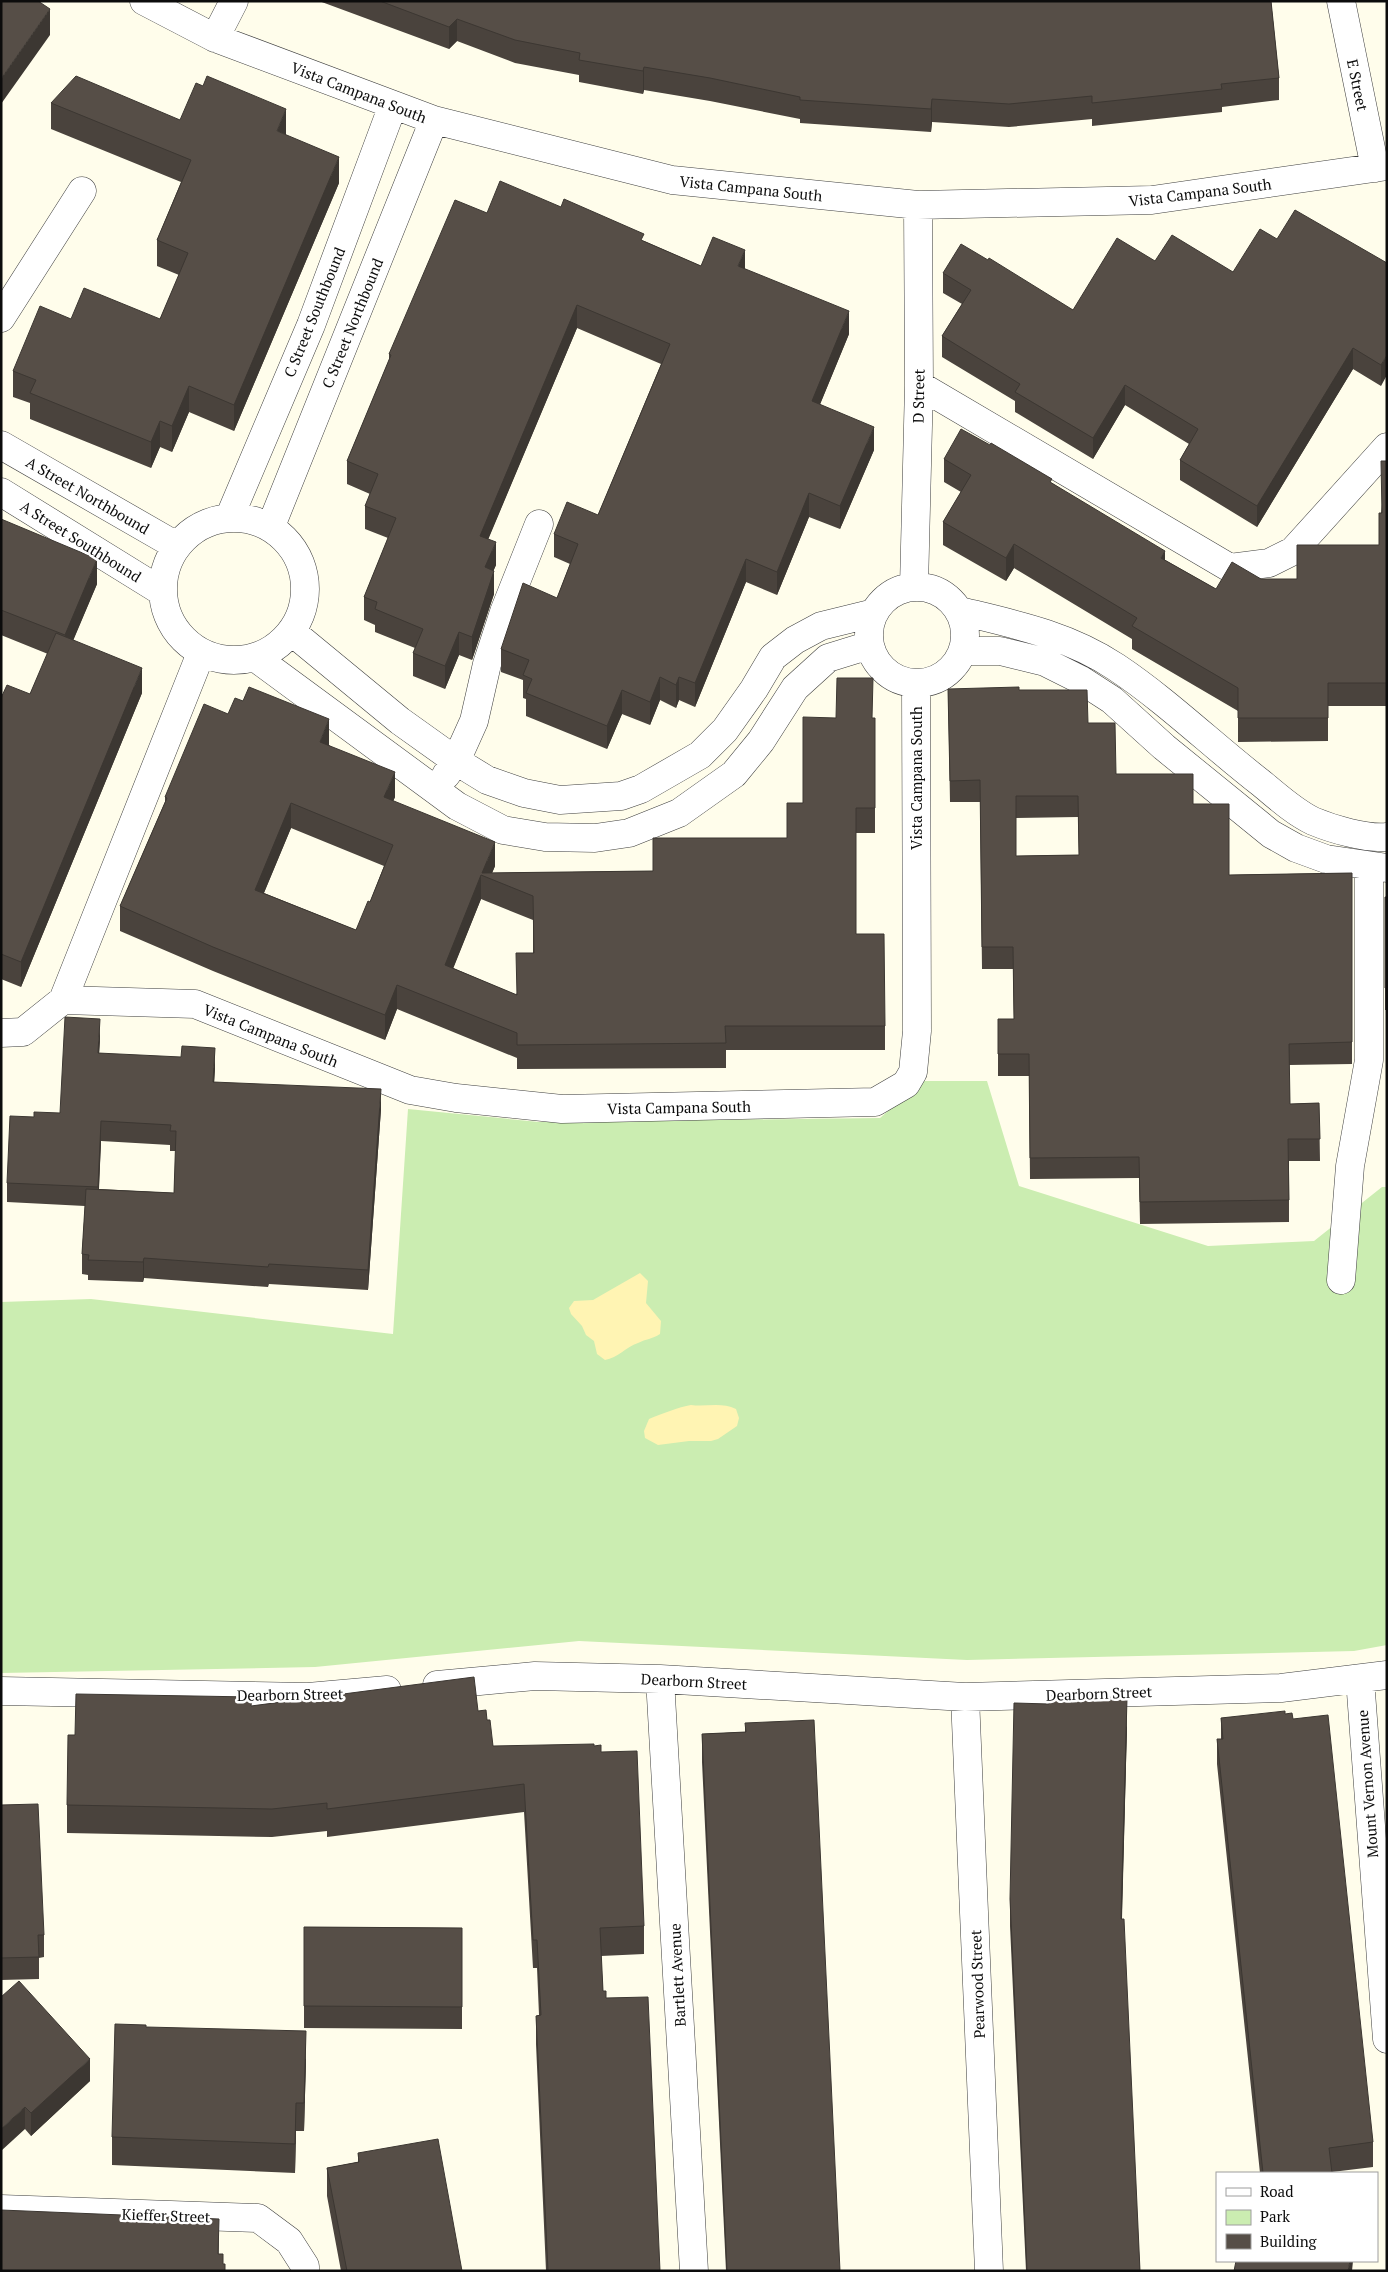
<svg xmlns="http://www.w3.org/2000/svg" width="1388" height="2272" font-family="'PT Serif',serif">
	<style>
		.green { fill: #cbedb1 }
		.sand { fill: #fff4b3 }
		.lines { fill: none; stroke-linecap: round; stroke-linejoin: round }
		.minor-casing { stroke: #3f3f3f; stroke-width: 29 }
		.minor { stroke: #fff; stroke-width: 28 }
		.wall { fill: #4a433d; fill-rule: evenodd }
		.shaded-wall { fill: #3c3732 }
		.building { fill: #564e47; stroke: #3c3732; fill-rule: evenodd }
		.labels { text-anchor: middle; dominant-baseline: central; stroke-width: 5; stroke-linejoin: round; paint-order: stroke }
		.street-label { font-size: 15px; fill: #0c0c0c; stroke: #fff }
	</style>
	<rect width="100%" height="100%" fill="#fffdeb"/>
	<!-- green -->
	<path class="green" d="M922 1081H987L1019 1186 1208 1246 1314 1241 1382 1187H1387V1645L1354 1651 967 1660 579 1641 315 1667 1 1673V1302L91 1299 393 1334 408 1109 539 1122 880 1118Z"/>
	<!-- sand -->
	<path class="sand" d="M640 1273 648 1281 646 1303 661 1321 660 1334C652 1339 646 1339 638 1343 626 1347 618 1358 605 1360L597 1354 594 1341 586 1335 582 1326 571 1314 569 1308 574 1301 593 1300Z
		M691 1405C706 1407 722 1402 736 1409L739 1418 737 1426 718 1439 711 1441H689L658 1445 645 1438 644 1431 649 1419C661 1414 679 1407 691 1405Z"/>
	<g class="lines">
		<!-- minor casing -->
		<g class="minor-casing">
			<path id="minor" d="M144 1 215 38 434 120 672 180 918 205 1152 200 1387 166
				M1341 1 1375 168
				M215 38 234 1
				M1 318 82 191
				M919 385 1230 568 1269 563 1293 551 1387 447
				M1 445 175 545
				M1 492 161 591
				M230 516 311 325 393 105
				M163 589a71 71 0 1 1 142 0a71 71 0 1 1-142 0Z
				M271 526 434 120
				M914 587 919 385 918 205
				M869 635a48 48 0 1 1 96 0a48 48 0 1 1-96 0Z
				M960 611C1014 624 1068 635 1116 667 1167 701 1212 745 1261 783 1277 796 1294 812 1313 821 1332 829 1366 839 1387 837
				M292 632 400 721 456 761 487 780 524 793 560 800 621 796 641 789 700 755 725 730 754 689 773 657 795 640 821 626 874 613
				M963 651H1000L1045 662 1081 680 1112 700 1164 747 1271 834 1296 848 1326 859 1387 868
				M256 658 457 806 503 830 545 837 595 838 629 833 679 813 734 774 761 741 795 688 828 658 870 645
				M446 775 456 761 474 721 487 664 504 612 539 524
				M63 1000 201 653
				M1 1033 23 1032 63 1000 195 1004 410 1090 456 1098 562 1109 875 1102 906 1084 913 1072 917 1031 916 683
				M1341 1280 1350 1166 1369 1060V867
				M660 1679 694 2271
				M1360 1679 1387 2039
				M437 1685 535 1676 660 1679 965 1697 1281 1688 1387 1675
				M1 1691 308 1697 387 1690
				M965 1697 989 2271
				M1 2209 258 2218 289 2241 305 2266V2271"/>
		</g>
		<!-- minor -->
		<use href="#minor" class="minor"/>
	</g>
	<!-- wall -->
	<path class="wall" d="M319 1H1271L1279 78V100L1222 107V112L1092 126V119L1009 127 932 122 931 132 800 123V119L710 101 644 90 643 94 579 82V75L515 63 457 41 449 49Z
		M51 103 180 120 286 135 339 183 234 431 189 412 172 452 160 447 151 468 30 419V403L13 397V371L71 319H160L179 275 157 266V240L181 182 51 129Z
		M487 213 644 241 701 266 745 269 849 334 820 404 874 450 840 529 809 517 777 595 746 582 695 707 679 700 676 708 660 700 650 725 622 714 607 749 526 716V699L523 698V680L501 672V649L557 598 570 564 554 557V534L598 515 661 364 577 328 488 539 496 565 493 571 494 594 472 660 459 655 445 689 413 676V653L415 648 375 632V625L364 620V597L388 538 365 529V506L370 494 347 484V461L389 360V354Z
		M1277 239 1387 263 1381 386 1353 369 1257 527 1180 480V460L1189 444 1125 405 1093 459 1015 412V401L942 357V336L962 304 943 293V273L1073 310 1155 261 1233 272Z
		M944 459 1052 483 1165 560 1216 589 1261 579H1297L1379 545 1381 513 1387 461V706H1328V741L1238 742V711L1132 649V639L1014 568 1006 581 943 545V522L961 492 944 482Z
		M1 519 97 584 73 640 142 693 21 987 1 979V698L30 694 48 654 1 635Z
		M948 689 1019 690 1088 723 1116 774 1193 804 1229 875 1352 873V1064L1289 1065 1290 1104 1319 1103 1320 1161H1289V1222L1140 1224 1139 1178 1030 1179 1029 1076H998V1019H1014L1013 969H982L980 802H950ZM1078 817 1079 855 1016 856V818Z
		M228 714 329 744V745L395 797 393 801 495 866 492 873 653 871 787 838 803 803 872 718H875V833H856V934L885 1026V1050H726V1068L517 1069V1058L397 1009 385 1040 213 971 120 931V906L165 802V797ZM291 828 384 866 370 902 356 930 264 893ZM481 899 533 920V953L516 995 453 968Z
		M1387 897V1010H1385V919Z
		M100 1039 99 1053 215 1068 214 1082 381 1109 368 1290 269 1284 268 1287 144 1278 143 1282 88 1280V1275L82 1274V1254L85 1206 7 1202V1183L34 1117 60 1113ZM101 1141 170 1145V1151H176L174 1193 99 1189Z
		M252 1706 478 1711 487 1720 493 1746H594L601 1752 644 1926V1954L601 1956 603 1991 606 1998 660 2271H546L536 2044V2016L539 2015 537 1968H533L524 1812 327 1837V1831L272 1837 67 1833V1805L75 1735Z
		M1285 1714 1373 2142V2167L1332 2172V2173H1260L1217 1764V1739H1221V1718Z
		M745 1723 840 2271H726L702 1762V1734L745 1732Z
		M1127 1726 1122 1919 1140 2271H1026L1010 1926V1899Z
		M1 1805 44 1935V1957L39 1958V1979L1 1980Z
		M304 1927 462 1928V2029L304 2028Z
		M1 1997 90 2081 31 2136 25 2129Z
		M146 2027 306 2059 304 2131H296L295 2173 112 2165V2137Z
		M358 2153 462 2271H341L327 2196V2168L358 2162Z"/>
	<!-- shaded-wall -->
	<path class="shaded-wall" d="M50 9V35L1 104V79Z
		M457 19V41L449 49V27Z
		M644 67V90L643 94V71Z
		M932 99V122L931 132V109Z
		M286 109V135L277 131Z
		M339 157V183L234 431V405Z
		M745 250V273L738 266Z
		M577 305V328L480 559V536Z
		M849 311V334L812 424V401Z
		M1353 348V369L1257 527V506Z
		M1387 355V375L1381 386V365Z
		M1125 385V405L1093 459V438Z
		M189 386V412L172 452V426Z
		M160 421V447L151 468V442Z
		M874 427V450L840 529V506Z
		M809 493V517L777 595V572Z
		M496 542V565L485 591V567Z
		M1014 544V568L1006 581V558Z
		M1165 551V574L1161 558Z
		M97 559V584L65 660V635Z
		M746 559V582L695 707V683Z
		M494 571V594L472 660V637Z
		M459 632V655L445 689V666Z
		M142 668V693L21 987V962Z
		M660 677V700L650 725V702Z
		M679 677V700L676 708V685Z
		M622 690V714L607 749V726Z
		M329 719V744L320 766V742Z
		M395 772V797L384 822V797Z
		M291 803V828L255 914V890Z
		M495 842V866L490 878 482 873Z
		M481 875V899L445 989V965Z
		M397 985V1009L385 1040V1015Z
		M100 1019V1039L98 1073V1053Z
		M215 1048V1068L213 1102V1082Z
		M381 1089V1109L368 1290V1270Z
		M101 1121V1141L98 1207V1187Z
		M144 1258V1278L143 1282V1262Z
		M1127 1698V1726L1121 1947V1919Z
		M306 2031V2059L304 2131V2103Z
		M90 2059V2081L31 2136V2113Z
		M296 2103V2131L295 2173V2144Z
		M25 2107V2129L1 2151V2129Z
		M219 2219V2245L218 2271V2254Z
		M1350 2261H1353L1352 2271H1348Z"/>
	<!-- building -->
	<path class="building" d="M1 1H38L50 9 1 79Z
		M380 1H1271L1279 78 1221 84 1222 89 1092 103V96L1009 104 932 99 931 109 800 100V97L710 78 644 67 643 71 579 60 580 53 515 40 457 19 449 27Z
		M76 76 180 120 196 83 203 86 207 76 286 109 277 131 339 157 234 405 189 386 172 426 160 421 151 442 30 393 36 380 13 371 40 306 71 319 84 288 160 319 188 253 157 240 191 160 51 103Z
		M500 181 561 207 564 199 644 234 641 240 701 266 713 237 745 250 738 266 849 311 812 401 874 427 840 506 809 493 777 572 746 559 695 683 679 677 676 685 660 677 650 702 622 690 607 726 526 693 532 679 523 675 529 660 501 649 523 583 557 598 578 544 554 534 567 502 598 515 670 344 577 305 480 536 496 542 485 567 494 571 472 637 459 632 445 666 413 653 423 629 375 609 377 602 364 597 396 518 365 506 378 474 347 461 391 355 389 354 455 200 487 213Z
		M1295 210 1387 263V355L1381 365 1353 348 1257 506 1180 460 1198 429 1125 385 1093 438 1015 392 1020 384 942 336 971 290 943 273 961 244 988 260 989 258 1073 310 1117 238 1155 261 1172 235 1233 272 1260 229 1277 239Z
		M961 429 990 445 991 443 1052 479 1050 482 1165 551 1161 558 1216 589 1232 562 1261 579H1297V545H1379V513H1382L1381 461H1387V683H1328V718H1238V688L1132 626 1137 618 1014 544 1006 558 943 522 971 475 944 459Z
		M1 519 97 559 65 635 1 610Z
		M56 633 142 668 21 962 1 954V698L7 685 30 694Z
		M837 678H873L872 718H875V808H856V934H884L885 1026H725L726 1043 517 1045V1033L397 985 385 1015 213 947 120 906 167 798 165 797 204 704 228 714 235 698 243 701 249 687 329 719 320 742 395 772 384 797 495 842 482 873 653 871V838H787V803H803V717L836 718ZM291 803 393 845 370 902 368 901 356 930 255 890ZM481 875 533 896 534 953H516L517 995 445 965Z
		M1019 687V690H1087L1088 723H1115L1116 774H1193V804H1229V875L1352 873V1042L1289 1044 1290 1104 1319 1103 1320 1139H1288L1289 1200 1140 1202 1139 1157 1030 1158 1029 1054H998V1019H1014L1013 947H982L980 780 950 781 948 689ZM1016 796H1078L1079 855 1016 856Z
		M1385 897H1387V988H1385Z
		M65 1017 100 1019 98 1053 181 1057 182 1046 215 1048 213 1082 381 1089 368 1270 269 1264 268 1267 144 1258 143 1262 88 1260 89 1255 82 1254 86 1189 174 1193 176 1131H170L171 1125 101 1121 98 1187 7 1183 10 1116 34 1117V1112L60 1113Z
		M474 1677 478 1711 486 1710 487 1720H490L493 1746 594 1744V1746L601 1745V1752L637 1751 644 1926 600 1928 603 1991H606V1998L648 1997 660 2271H548L536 2016 541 2015 537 1940H533L524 1784 327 1809V1803L272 1809 67 1805 68 1735H75L76 1694 252 1697 251 1706Z
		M1050 1695 1127 1698 1121 1919H1124L1140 2271H1027L1010 1899 1014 1703 1049 1704Z
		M1285 1711V1714L1292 1713 1293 1719 1328 1715 1373 2142 1329 2148 1332 2173H1263L1217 1739H1223L1221 1718Z
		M814 1720 840 2271H727L702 1734 746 1732 745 1723Z
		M38 1804 44 1935H38L39 1957 1 1958V1805Z
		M304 1927 462 1928V2007L304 2006Z
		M19 1981 90 2059 31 2113 25 2107 1 2129V1997Z
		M115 2024 146 2025V2027L306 2031 304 2103H296L295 2144 112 2137Z
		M438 2139 462 2271H347L327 2168 359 2162 358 2153Z
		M1 2210 219 2219 218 2254H223V2264H225V2271H1Z
		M1236 2261H1350L1348 2271H1234Z"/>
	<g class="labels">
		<!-- street labels -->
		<g class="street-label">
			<text transform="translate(1358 85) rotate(78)">E Street</text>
			<text transform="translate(359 92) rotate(21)">Vista Campana South</text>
			<text transform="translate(751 188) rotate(6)">Vista Campana South</text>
			<text transform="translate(1200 192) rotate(-7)">Vista Campana South</text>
			<text transform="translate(314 312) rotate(-68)">C Street Southbound</text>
			<text transform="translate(352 323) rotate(-68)">C Street Northbound</text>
			<text transform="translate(918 396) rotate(-89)">D Street</text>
			<text transform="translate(88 495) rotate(30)">A Street Northbound</text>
			<text transform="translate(81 541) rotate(32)">A Street Southbound</text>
			<text transform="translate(916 778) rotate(-90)">Vista Campana South</text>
			<text transform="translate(271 1035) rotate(22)">Vista Campana South</text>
			<text transform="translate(679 1107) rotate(-1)">Vista Campana South</text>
			<text transform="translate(694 1681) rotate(3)">Dearborn Street</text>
			<text transform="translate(1099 1693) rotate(-2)">Dearborn Street</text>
			<text transform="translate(290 1694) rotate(-1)">Dearborn Street</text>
			<text transform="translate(1367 1784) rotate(-94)">Mount Vernon Avenue</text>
			<text transform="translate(677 1975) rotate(-93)">Bartlett Avenue</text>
			<text transform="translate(977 1984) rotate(-92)">Pearwood Street</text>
			<text transform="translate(166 2215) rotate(2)">Kieffer Street</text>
		</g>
	</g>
	<!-- border -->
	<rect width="1388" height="2272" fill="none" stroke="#0c0c0c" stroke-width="5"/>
	<!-- legend -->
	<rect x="1216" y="2172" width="162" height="90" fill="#ffffff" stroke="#9e9e9e"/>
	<rect x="1226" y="2188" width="25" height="8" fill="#ffffff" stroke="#9e9e9e"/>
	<text x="1260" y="2197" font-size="15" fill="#0c0c0c">Road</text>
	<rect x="1226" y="2210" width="25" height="15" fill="#cbedb1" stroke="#9e9e9e"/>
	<text x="1260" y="2222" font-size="15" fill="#0c0c0c">Park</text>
	<rect x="1226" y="2234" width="25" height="15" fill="#564e47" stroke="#9e9e9e"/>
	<text x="1260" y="2247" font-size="15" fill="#0c0c0c">Building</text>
</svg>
